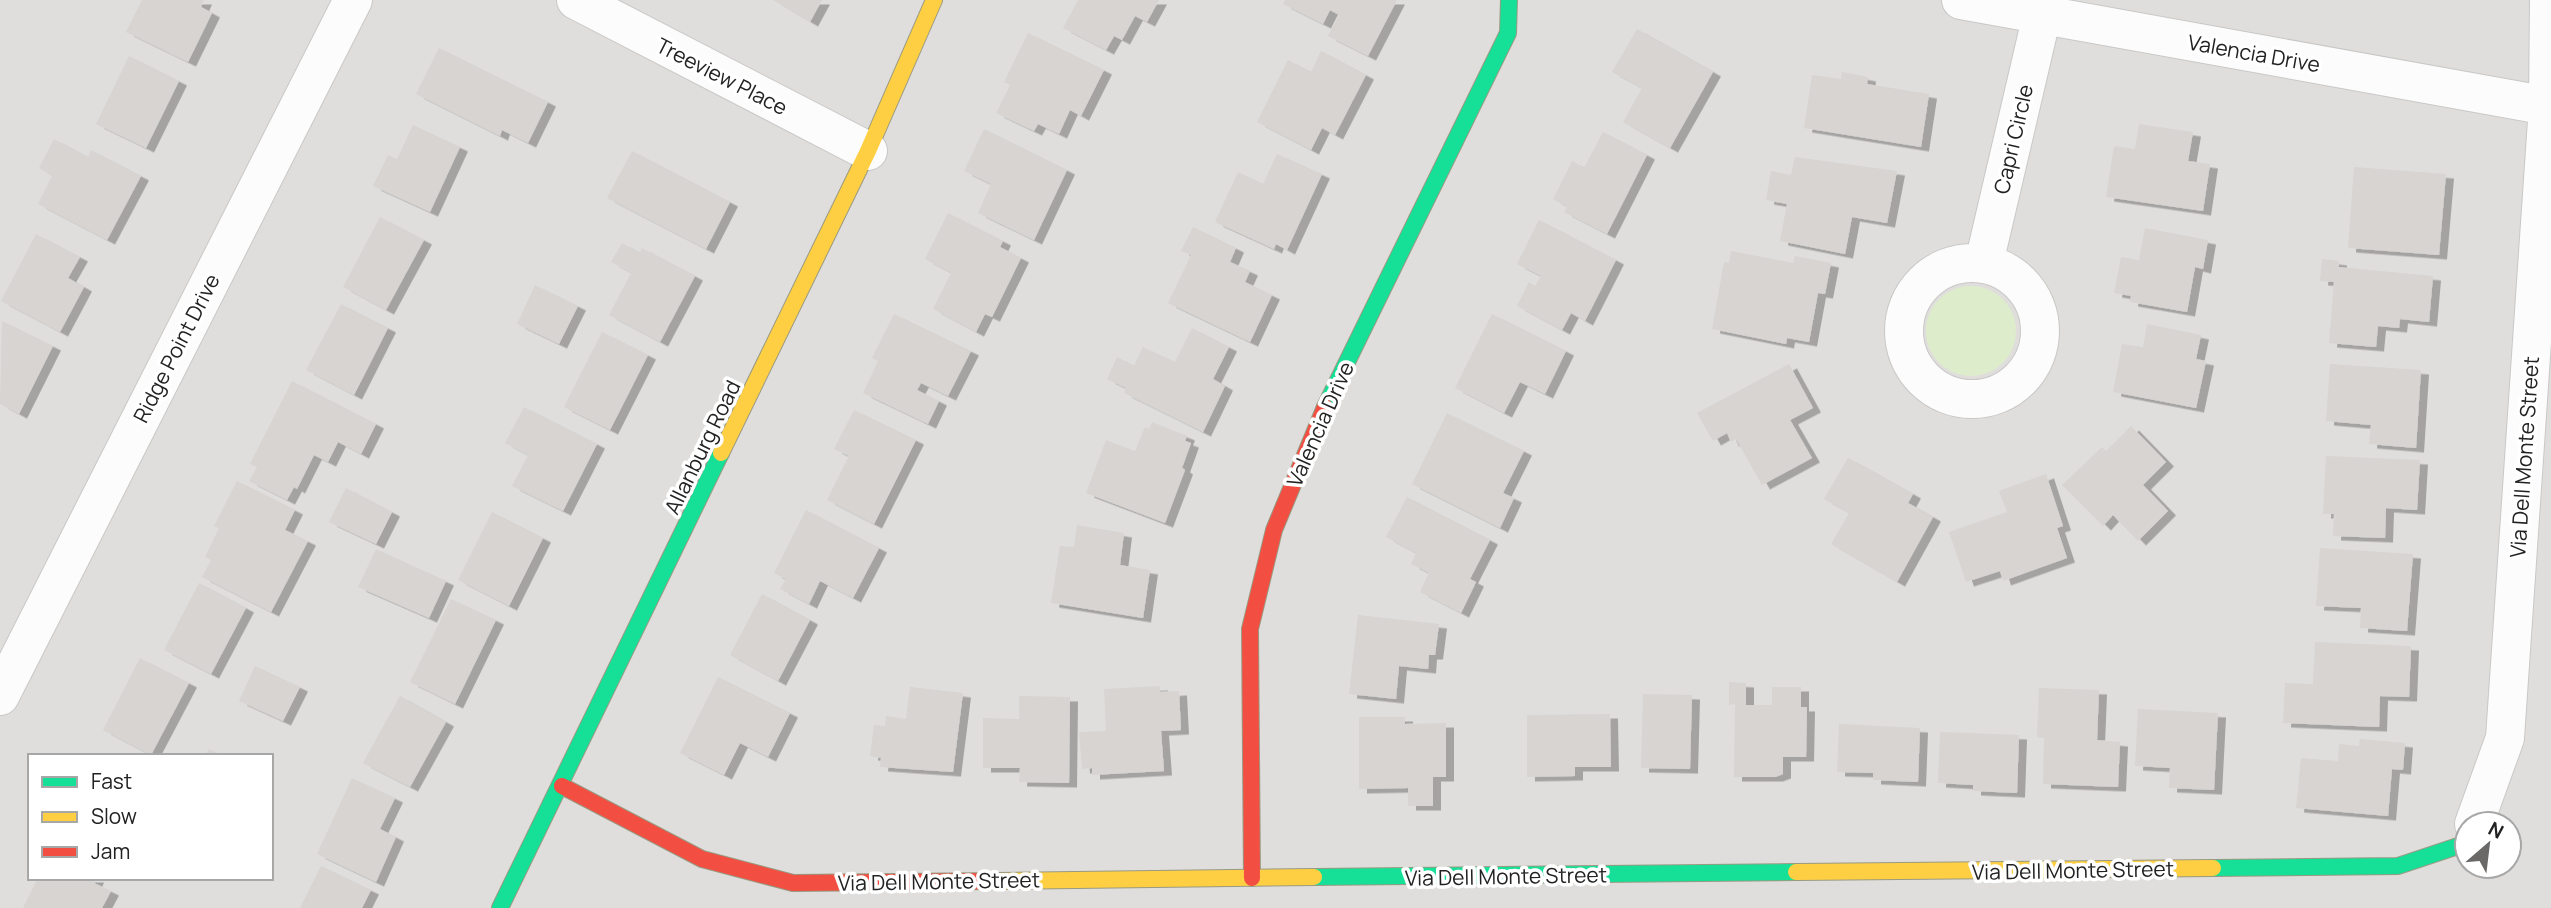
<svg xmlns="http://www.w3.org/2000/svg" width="2551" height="908" font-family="Manrope,sans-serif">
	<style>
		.residential { fill: #dfdedc; fill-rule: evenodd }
		.grass { fill: #ddeccb }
		.building { fill: #d7d4d2; filter: url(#shadow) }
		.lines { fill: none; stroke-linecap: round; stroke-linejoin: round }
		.street-casing { stroke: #c9c8c7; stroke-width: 40 }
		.fast-casing { stroke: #999a82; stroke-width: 18 }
		.slow-casing { stroke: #999a82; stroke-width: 18 }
		.jam-casing { stroke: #999a82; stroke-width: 18 }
		.street { stroke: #fdfcfc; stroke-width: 38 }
		.fast { stroke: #16e098; stroke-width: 16 }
		.slow { stroke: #ffcf43; stroke-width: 16 }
		.jam { stroke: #f24e42; stroke-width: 16 }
		.labels { text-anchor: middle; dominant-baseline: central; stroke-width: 7; stroke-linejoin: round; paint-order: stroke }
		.street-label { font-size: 21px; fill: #222; stroke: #fff }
	</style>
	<defs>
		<filter id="shadow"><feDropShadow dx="8" dy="4.5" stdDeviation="0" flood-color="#0004"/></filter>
	</defs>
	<rect width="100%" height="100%" fill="#f0eeeb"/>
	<!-- residential -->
	<path class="residential" d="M0 0H2551V908H0ZM30 756H271V878H30ZM2467 824H2509V866H2467Z"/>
	<!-- grass -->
	<path class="grass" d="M1926 331a45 45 0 1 1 90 0a45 45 0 1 1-90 0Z"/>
	<!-- building -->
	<path class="building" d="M142 0H204L201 7 212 13 188 62 126 32Z
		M773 0H822L810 22Z
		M1078 0H1159L1147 22 1135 16 1122 40 1114 36 1106 50 1063 28Z
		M1285 0H1397L1368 56 1328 36 1339 15 1330 10 1323 24 1283 4Z
		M1637 29 1713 72 1670 148 1623 122 1642 88 1612 72Z
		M1028 33 1104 70 1081 116 1070 110 1059 134 1038 124 1034 131 996 113 1010 85 1004 82Z
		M439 48 548 102 528 143 502 130 500 136 416 94Z
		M1321 51 1366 75 1335 135 1322 128 1311 150 1257 122 1288 60 1311 72Z
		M129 56 179 81 146 148 96 124Z
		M1842 72 1868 77 1867 84 1929 94 1921 147 1804 128 1812 75 1841 79Z
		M2139 124 2193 132 2188 161 2210 164 2203 211 2106 197 2114 146 2135 149Z
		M413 125 460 147 430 212 373 186 388 155 397 159Z
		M984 129 1067 170 1034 240 978 213 991 184 964 171Z
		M1603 132 1647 155 1607 234 1564 212 1567 207 1553 199 1572 161 1584 168Z
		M54 139 88 157 91 150 141 176 107 240 38 204 52 176 39 168Z
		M632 151 730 202 706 249 607 198Z
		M1277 154 1322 174 1287 250 1276 244 1274 249 1215 222 1238 172 1263 184Z
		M1795 157 1897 171 1887 223 1852 217 1845 254 1780 241 1787 204 1766 200 1771 171 1791 175Z
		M2354 167 2446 174 2439 255 2348 248Z
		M948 213 1003 241 1000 247 1021 258 992 317 985 314 976 332 933 309 951 273 925 259Z
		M380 217 424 240 386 310 343 287Z
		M1539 220 1616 260 1585 321 1571 313 1562 330 1517 306 1529 282 1535 286 1541 276 1517 264Z
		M1193 227 1236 248 1230 262 1250 271 1245 282 1272 295 1250 342 1168 303 1191 255 1181 251Z
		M2145 228 2208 240 2203 269 2195 267 2187 312 2130 302 2131 296 2114 293 2121 257 2139 260Z
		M36 234 80 257 68 278 84 287 60 332 1 301Z
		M622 243 640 253 642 248 695 276 660 342 609 315 631 273 611 262Z
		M1731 251 1793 263 1795 256 1831 263 1825 294 1818 293 1809 342 1787 338 1786 344 1712 329 1724 262 1729 263Z
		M2322 259 2339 261V267L2433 276 2429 322 2400 319 2399 328 2378 326 2376 347 2329 343 2334 282 2320 281Z
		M535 285 578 306 559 344 517 324Z
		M341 304 388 328 354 395 306 370Z
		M894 314 971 351 948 396 921 383 917 390 939 401 928 424 863 393 878 361 872 358Z
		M1492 314 1566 351 1545 394 1520 382 1504 413 1455 388Z
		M2 321 53 346 19 414 0 404Z
		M2147 324 2201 335 2196 359 2206 361 2196 408 2113 392 2122 344 2143 347Z
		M1192 328 1229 347 1213 379 1225 386 1203 432 1124 393 1126 388 1107 379 1117 357 1134 366 1143 347 1175 362Z
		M602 332 648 355 610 430 564 407Z
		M1789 364 1813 408 1790 420 1812 458 1762 485 1736 439 1731 442 1727 433 1713 441 1697 413Z
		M2330 364 2421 370 2416 448 2369 444 2371 425 2326 421Z
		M292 381 376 424 361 454 338 442 328 462 314 455 297 489 294 487 287 500 249 481 257 467 250 464Z
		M524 407 597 444 563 511 512 486 528 455 505 443Z
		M854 410 916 440 874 524 827 500 849 456 834 449Z
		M1447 413 1524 451 1503 493 1514 498 1500 528 1412 484Z
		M1152 422 1187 436 1185 441 1191 443 1182 468 1185 470 1165 523 1086 493 1106 440 1135 451 1145 427 1149 429Z
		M2131 426 2166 462 2143 485 2168 511 2138 541 2113 515 2103 526 2062 485 2102 447 2106 451Z
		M2326 456 2420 460 2417 510 2386 508 2385 538 2333 536 2334 514H2323Z
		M1848 458 1913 494 1908 503 1933 517 1897 582 1831 544 1849 513 1824 499Z
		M2046 474 2063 526 2057 528 2067 558 2003 581 2000 571 1966 582 1949 532 2007 512 1999 491Z
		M237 481 295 510 285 530 308 541 271 612 202 577 211 560 205 557 219 528 214 526Z
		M346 488 392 512 376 544 329 522Z
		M1407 497 1490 540 1470 579 1476 582 1461 613 1420 592 1429 573 1411 564 1416 553 1386 537Z
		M806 510 879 548 853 598 820 581 809 604 780 589 786 579 774 573Z
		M492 512 543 538 509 606 458 580Z
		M1077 525 1124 533 1120 565 1150 570 1143 618 1051 603 1060 546 1074 547Z
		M2320 548 2413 554 2407 631 2360 628 2361 608 2316 606Z
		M376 549 446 581 429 618 358 587Z
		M199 583 246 608 211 674 164 650Z
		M762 594 810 620 778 681 730 655Z
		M451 599 496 620 455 704 410 682Z
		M1358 615 1439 624 1435 655H1429L1428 669 1399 666 1396 699 1349 694Z
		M2315 642 2411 646 2409 697 2380 696 2379 727 2283 723 2285 683 2313 684Z
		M140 658 189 683 151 755 103 730Z
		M255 666 300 687 283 721 239 701Z
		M718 677 790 713 768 757 740 743 724 775 680 753Z
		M1729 682 1746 683V705H1772V687H1801V707H1807L1806 757H1783V774L1775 777H1734L1735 704 1729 705Z
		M1160 686V692L1179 691 1181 730 1161 731 1164 771 1092 775V768L1082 769 1079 732 1106 731 1104 689Z
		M910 687 963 693 953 772 880 767 881 758 870 756 874 725 885 726 886 716 906 719Z
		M2039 688 2099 690 2097 740 2120 742 2118 787 2043 784 2044 738 2037 737Z
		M1643 694 1692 695 1690 769 1641 768Z
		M400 696 446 722 410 787 363 763Z
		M1019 696 1070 697 1069 783 1019 782 1020 768H983V718L1019 719Z
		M2138 709 2218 713 2214 790 2169 788 2170 768 2135 766Z
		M1610 714 1611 767H1575V776L1527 777V715Z
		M1359 717H1405V724L1446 723V777H1433V806H1408V788L1359 789Z
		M1839 724 1920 728 1918 782 1873 780V773L1837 772Z
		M1940 732 2019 735 2017 793 1973 791V785L1938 783Z
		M2360 739 2405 743 2403 770 2392 769 2388 816 2296 808 2301 758 2338 761 2339 744 2359 746Z
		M209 749 223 756H205Z
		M352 778 395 798 380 829 396 837 376 882 317 854Z
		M321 866 371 890 362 908H300Z
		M38 878H96L94 883 111 891 102 908H23Z"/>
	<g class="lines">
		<!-- street casing -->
		<g class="street-casing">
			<path id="street" d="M576 0 868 151
				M1961 0 2548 106
				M1904 331a68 68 0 1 1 136 0a68 68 0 1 1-136 0Z
				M1984 263 2042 15
				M0 696 353 0
				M2474 824 2505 738 2548 106 2549 0"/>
		</g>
		<!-- fast casing -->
		<g class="fast-casing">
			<path id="fast" d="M1325 407 1508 33 1509 0
				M2213 868 2398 866 2467 843
				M1314 877 1796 872
				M500 908 721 453"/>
		</g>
		<!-- slow casing -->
		<g class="slow-casing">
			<path id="slow" d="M721 453 868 151 934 0
				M1796 872 2213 868
				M998 881 1314 877"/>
		</g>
		<!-- jam casing -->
		<g class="jam-casing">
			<path id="jam" d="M562 786 702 859 793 883 998 881
				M1252 878 1250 629 1274 530 1325 407"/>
		</g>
		<!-- street -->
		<use href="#street" class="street"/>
		<!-- fast -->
		<use href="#fast" class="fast"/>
		<!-- slow -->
		<use href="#slow" class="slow"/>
		<!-- jam -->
		<use href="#jam" class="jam"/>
	</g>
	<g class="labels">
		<!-- street labels -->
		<g class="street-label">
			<text transform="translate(2254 53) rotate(10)">Valencia Drive</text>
			<text transform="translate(722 76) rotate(27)">Treeview Place</text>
			<text transform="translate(2013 139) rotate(-77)">Capri Circle</text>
			<text transform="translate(176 348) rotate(-63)">Ridge Point Drive</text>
			<text transform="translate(1320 424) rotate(-66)">Valencia Drive</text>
			<text transform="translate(702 447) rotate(-64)">Allanburg Road</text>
			<text transform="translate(2524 457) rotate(-86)">Via Dell Monte Street</text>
			<text transform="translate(2073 870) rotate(-1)">Via Dell Monte Street</text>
			<text transform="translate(1506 876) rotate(-1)">Via Dell Monte Street</text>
			<text transform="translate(939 881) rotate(-1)">Via Dell Monte Street</text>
		</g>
	</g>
	<!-- legend -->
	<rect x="28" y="754" width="245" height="126" fill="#ffffff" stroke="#a7a7a7" stroke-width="2"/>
	<rect x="42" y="777" width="35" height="10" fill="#16e098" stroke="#a7a7a7" stroke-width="2"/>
	<text x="91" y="789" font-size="21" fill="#222222">Fast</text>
	<rect x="42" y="812" width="35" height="10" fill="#ffcf43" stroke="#a7a7a7" stroke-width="2"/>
	<text x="91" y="824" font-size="21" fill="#222222">Slow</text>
	<rect x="42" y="847" width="35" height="10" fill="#f24e42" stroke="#a7a7a7" stroke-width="2"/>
	<text x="91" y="859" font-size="21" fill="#222222">Jam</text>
	<!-- north arrow -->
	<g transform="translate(2488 845) rotate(28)"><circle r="33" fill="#ffffff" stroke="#a7a7a7" stroke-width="2"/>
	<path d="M0-5L12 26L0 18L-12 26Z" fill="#6a6968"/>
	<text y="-10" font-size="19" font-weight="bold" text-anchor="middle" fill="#222222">N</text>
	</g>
</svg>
